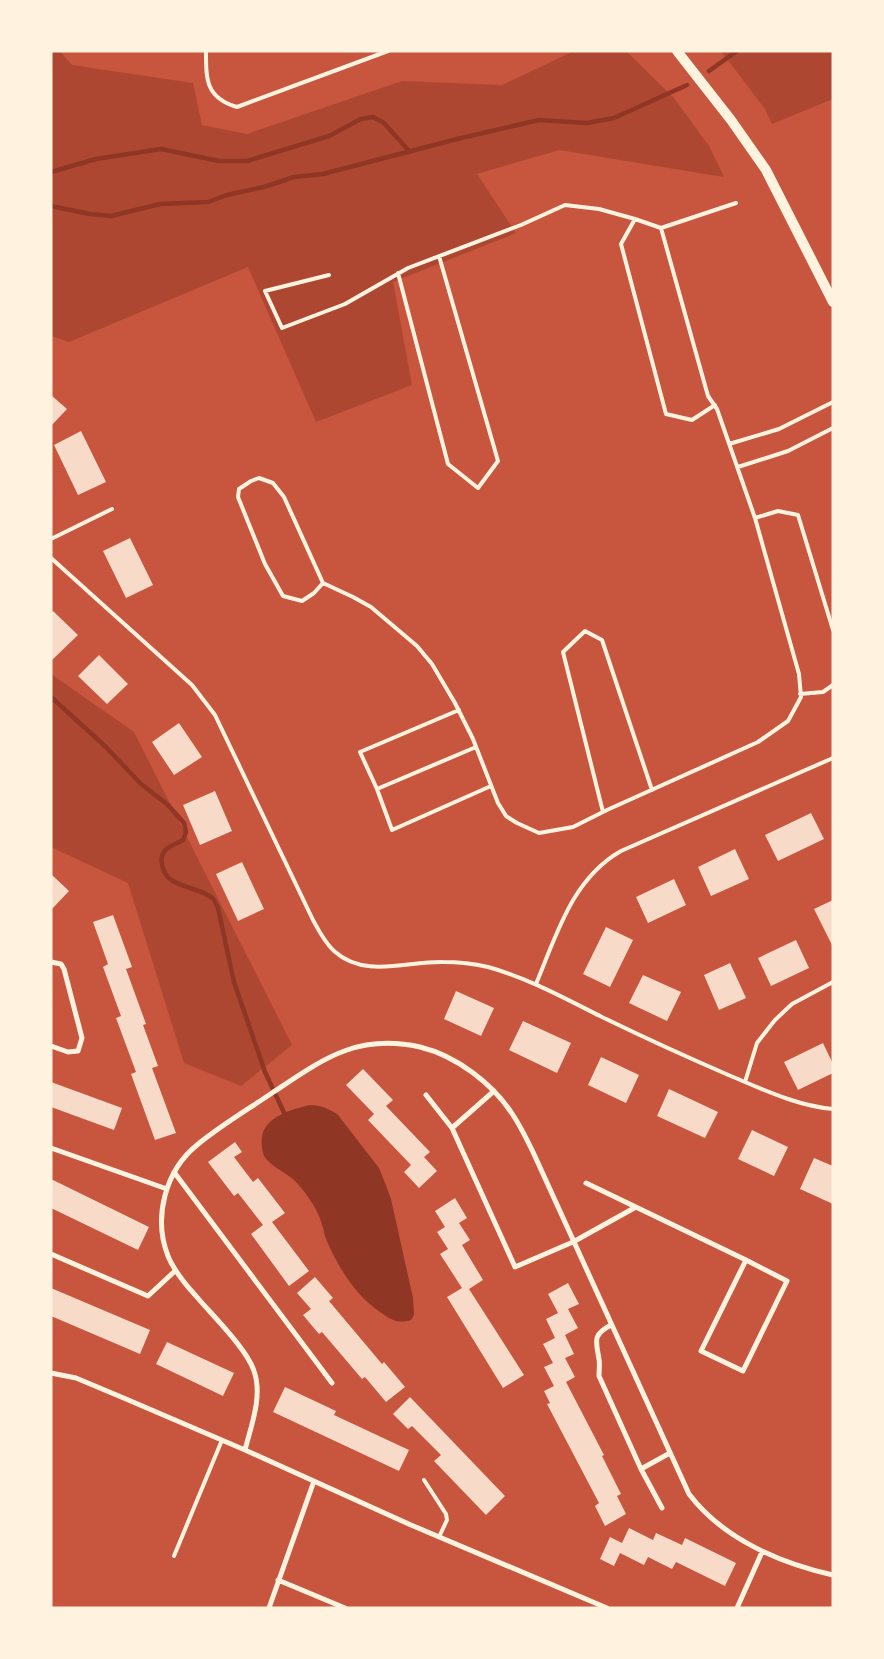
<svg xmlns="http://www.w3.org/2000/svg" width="884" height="1659" font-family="'IBM Plex Serif',serif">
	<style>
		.green { fill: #ae4732 }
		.water { fill: #8f3625 }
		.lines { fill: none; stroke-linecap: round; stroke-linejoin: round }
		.stream { stroke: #8f3625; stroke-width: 4.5 }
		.building { fill: #f7dbc8 }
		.service { stroke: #fff3e0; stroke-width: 4 }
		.minor { stroke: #fff3e0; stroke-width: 5 }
		.secondary { stroke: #fff3e0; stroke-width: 10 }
	</style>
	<rect width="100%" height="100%" fill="#c8553d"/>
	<!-- green -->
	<path class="green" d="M51 51H60L72 65 193 83 202 125 247 134 402 81 502 85 574 51H626L674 98 709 146 724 177 559 150 477 174 516 233 393 282 412 385 316 422 248 267 69 342 51 336Z
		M721 51H833V99L772 124 765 109Z
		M51 674 134 732 292 1045 241 1086 184 1063 128 883 51 847Z"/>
	<!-- water -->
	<path class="water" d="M310 1105C320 1105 330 1109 338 1115L379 1168 385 1183 391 1199 413 1298 414 1315 411 1320C398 1324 391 1320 380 1312 355 1295 338 1267 326 1239 324 1235 324 1229 322 1225 320 1216 314 1205 308 1197 305 1192 299 1185 294 1180 285 1172 270 1166 264 1156 262 1150 261 1143 262 1137 265 1116 293 1109 310 1105Z"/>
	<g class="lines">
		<!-- stream -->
		<path class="stream" d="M709 71 737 51
			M51 172 96 159 161 149 219 161H247L329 136 361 119 373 117 384 123 410 152
			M51 206 90 214 111 216 160 204 208 202 227 195 264 187 294 177 323 174 457 139 539 120 587 123 614 118 687 85
			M51 697 106 747 140 783 168 805 184 823 186 832 183 840C173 846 159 848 162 864 165 889 197 885 212 898 215 900 216 904 218 908L234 982 265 1072 286 1117"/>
	</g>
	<!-- building -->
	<path class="building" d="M51 395 67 409 51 426Z
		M81 431 106 482 78 495 54 445Z
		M130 538 153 585 126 598 103 551Z
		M53 611 78 635 51 661V613Z
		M99 655 128 684 107 704 78 676Z
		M179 723 202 757 174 775 152 742Z
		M215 791 232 831 200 845 183 805Z
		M811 813 824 839 778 861 765 835Z
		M735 849 749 879 711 896 698 867Z
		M242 862 264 909 238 921 216 874Z
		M51 874 69 891 51 910Z
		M674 879 686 905 648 923 636 897Z
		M833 900V947L814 909Z
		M113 915 132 967 126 969 146 1024 143 1025 158 1066 152 1068 176 1133 155 1140 131 1074 136 1072 116 1018 121 1016 103 967 108 964 93 922Z
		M606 927 633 940 610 987 583 974Z
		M796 940 809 968 771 986 758 958Z
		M730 963 746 998 719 1010 704 975Z
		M643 975 681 992 667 1021 629 1003Z
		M456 991 494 1008 481 1036 444 1019Z
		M523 1021 571 1043 557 1073 509 1050Z
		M823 1043 833 1064V1073L798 1090 784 1062Z
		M601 1057 639 1075 626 1103 588 1085Z
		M363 1069 393 1100 386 1106 430 1152 424 1157 437 1171 419 1188 404 1172 411 1165 368 1120 374 1114 346 1085Z
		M51 1082 122 1108 114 1130 51 1107Z
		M669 1089 718 1112 705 1138 657 1116Z
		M752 1130 788 1147 774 1176 738 1159Z
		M235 1142 242 1152 234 1157 253 1182 258 1178 285 1213 272 1222 309 1271 289 1286 251 1234 263 1225 238 1193 234 1196 208 1162Z
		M814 1158 833 1166V1204L800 1189Z
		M51 1179 149 1227 138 1250 51 1208Z
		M455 1198 467 1218 459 1223 470 1240 462 1245 483 1280 469 1289 524 1375 503 1388 447 1297 462 1288 440 1254 448 1249 437 1232 445 1227 435 1211Z
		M315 1277 333 1298 329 1301 382 1364 384 1362 405 1387 386 1402 365 1377 362 1379 322 1332 319 1334 303 1315 311 1309 297 1293Z
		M568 1283 579 1304 568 1309 578 1328 565 1335 574 1354 565 1358 575 1377 566 1382 604 1455 602 1456 621 1494 617 1496 626 1514 605 1526 595 1506 599 1503 547 1404 550 1403 544 1391 554 1386 544 1367 553 1363 543 1344 555 1338 546 1319 558 1313 548 1294Z
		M51 1288 150 1330 140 1354 51 1316Z
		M167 1342 234 1373 223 1396 156 1364Z
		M285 1387 336 1411 334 1415 409 1450 399 1471 273 1412Z
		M410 1397 505 1496 486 1515 434 1461 441 1455 412 1426 408 1429 393 1414Z
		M629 1528 653 1540 656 1533 682 1545 685 1538 736 1563 725 1586 676 1562 672 1569 648 1557 644 1565 620 1553 614 1566 600 1559 610 1537 622 1543Z"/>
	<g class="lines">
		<!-- service -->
		<path class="service" d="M206 51C206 80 206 98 237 107L388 51
			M661 228 736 203
			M398 273 448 464 478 488 498 461 439 256
			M329 275 265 291 282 328 345 304 408 268 521 225 565 205 599 209 635 219
			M729 444 779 429 833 402
			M738 467 788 451 833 428
			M259 478 273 483 284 497 323 583 314 593 302 601 283 596 265 564 238 497 239 489 251 481Z
			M755 518 778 511 798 515 833 630
			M51 539 112 509
			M51 558 192 685 215 715 313 920C319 931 325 943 334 951 365 979 407 961 443 962 457 962 475 964 488 967 528 978 566 999 602 1017 645 1038 689 1058 733 1077 764 1090 798 1106 833 1109
			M323 583 353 597 371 607 417 646 432 664 455 703 473 739 498 803 506 816 517 823 539 833 573 827 607 810 758 742 788 721 801 697 799 674 755 518 717 409 708 396 661 228 635 219 621 244 666 414 692 420 715 405
			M800 694 823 692 833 685
			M459 710 360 752 377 789 476 747
			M377 789 392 830 491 786
			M603 812 563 652 585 631 602 640 652 790
			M536 984C557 934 572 879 621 851L833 758
			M745 1082 757 1043 775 1020 792 1004 833 982
			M424 1480 446 1514 447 1520 439 1537
			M174 1556 222 1440"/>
		<!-- minor -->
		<path class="minor" d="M51 962 61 964 64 969 82 1038 78 1051 68 1052 51 1046
			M426 1095 452 1128 515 1267 573 1242 636 1207
			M452 1128 494 1091
			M51 1148 167 1189
			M174 1172 332 1383
			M586 1183 746 1260
			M51 1254 148 1296 175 1271
			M746 1260 787 1281 743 1371 701 1351Z
			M611 1325C592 1335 596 1341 599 1359 600 1364 599 1370 599 1376L641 1469 670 1453
			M51 1373 76 1378 126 1399 245 1450 411 1525 607 1608
			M245 1450C251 1426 263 1396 254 1371 247 1349 212 1315 196 1296 185 1284 174 1271 168 1256 153 1218 165 1171 197 1145 220 1126 247 1110 272 1093 322 1060 356 1033 420 1047 457 1056 493 1084 513 1115 521 1127 527 1140 533 1152L689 1494C723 1539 780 1563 833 1575
			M641 1469 662 1508
			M278 1580 345 1608
			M269 1608 314 1481
			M737 1608 762 1552"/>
		<!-- secondary -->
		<path class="secondary" d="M677 51 731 120 766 170 833 302"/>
	</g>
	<!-- border -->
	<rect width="884" height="1659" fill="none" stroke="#fff3e0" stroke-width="105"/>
</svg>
